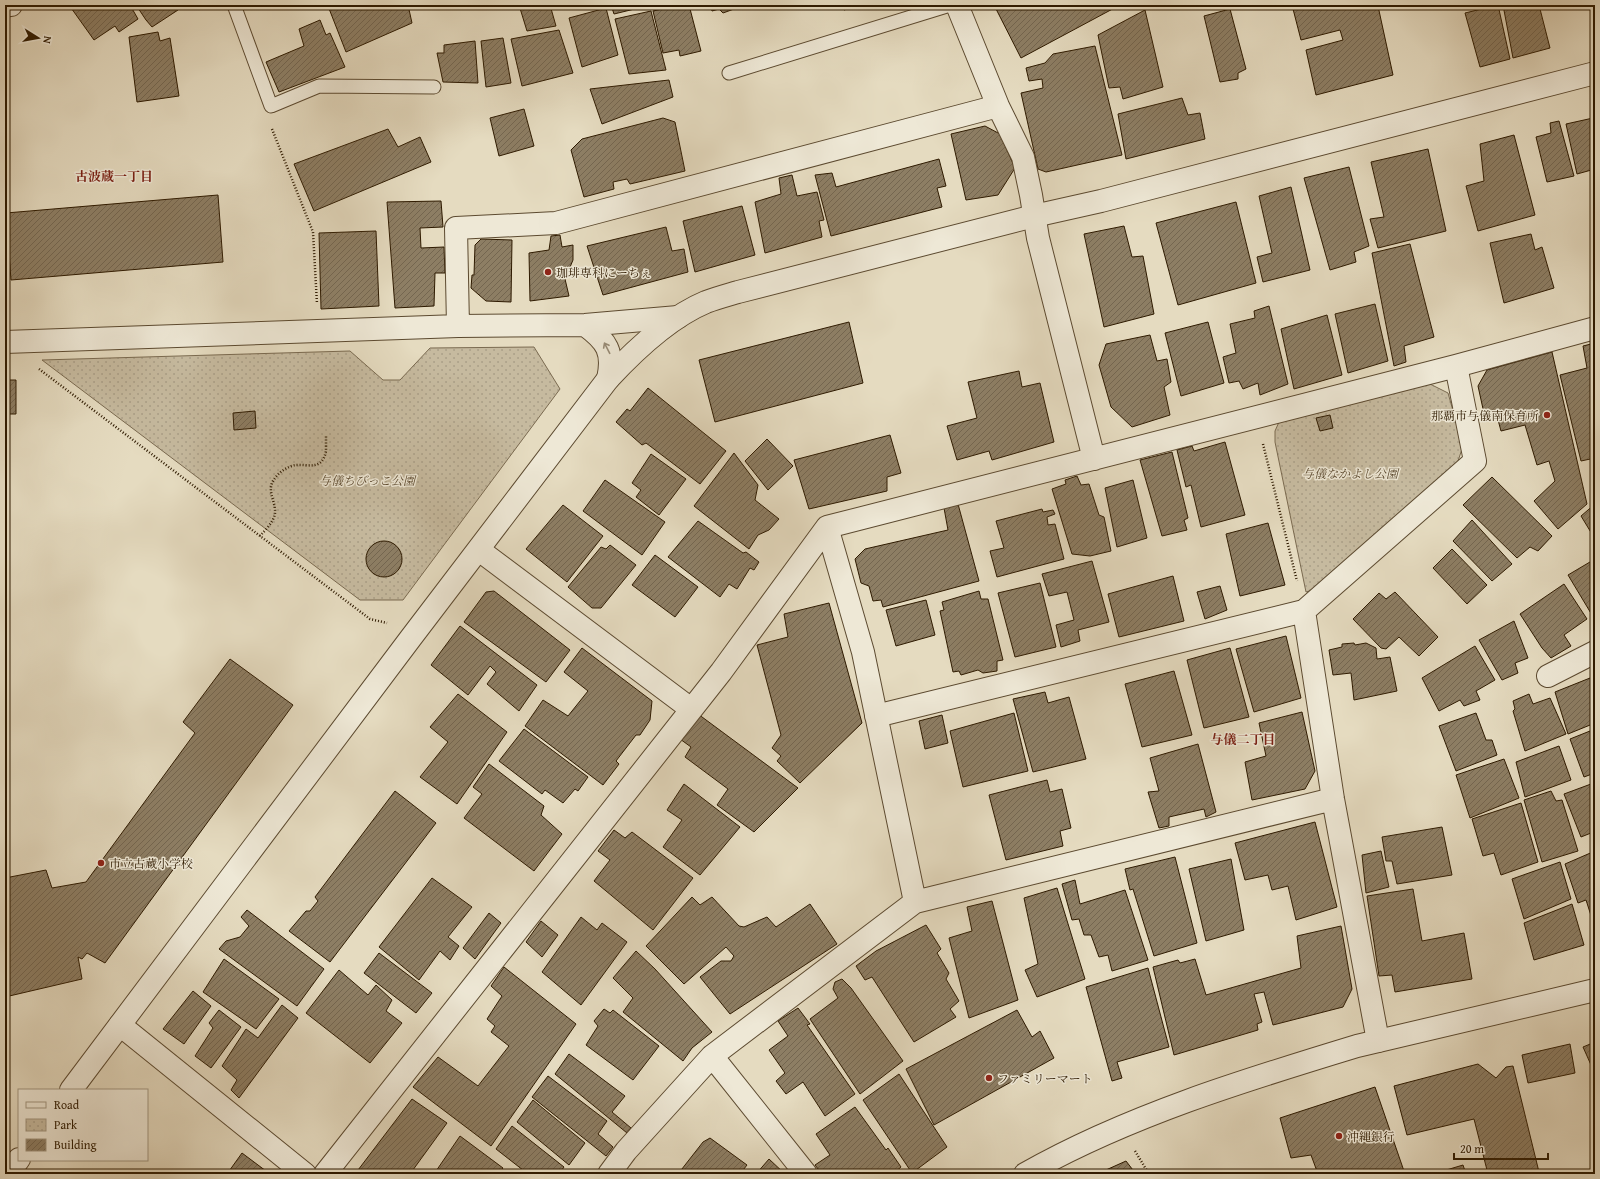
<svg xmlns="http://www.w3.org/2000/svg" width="1600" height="1179" font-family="'Gentium Book Plus','Noto Serif JP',serif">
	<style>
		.park { fill: url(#park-dots); stroke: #7a6a50 }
		.building { fill: url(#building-hatch); stroke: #2e1a00 }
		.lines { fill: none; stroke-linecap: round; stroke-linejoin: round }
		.service-casing { stroke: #5c4a30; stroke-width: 15 }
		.minor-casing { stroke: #5c4a30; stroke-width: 24 }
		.tertiary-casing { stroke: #5c4a30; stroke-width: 24 }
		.path { stroke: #2e1a00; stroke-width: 2.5; stroke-dasharray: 1 2; stroke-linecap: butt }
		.service { stroke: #eee8d6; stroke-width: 13 }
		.minor { stroke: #eee8d6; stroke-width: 22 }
		.tertiary { stroke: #eee8d6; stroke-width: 22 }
		.oneway { stroke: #988b76 }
		.poi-dot { fill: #8f2418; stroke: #eee8d6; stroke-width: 1.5 }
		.labels { text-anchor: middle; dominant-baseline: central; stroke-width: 3; stroke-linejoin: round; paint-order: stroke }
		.poi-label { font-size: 12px; fill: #2e1a00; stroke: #eee8d6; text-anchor: start }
		.park-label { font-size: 12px; font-style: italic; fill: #5c4a30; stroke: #eee8d6 }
		.neighbourhood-label { font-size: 13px; font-weight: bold; fill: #7a1f14; stroke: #eee8d6 }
	</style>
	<defs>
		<pattern id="park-dots" width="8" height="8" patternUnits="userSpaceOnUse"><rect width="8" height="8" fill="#c6ba9f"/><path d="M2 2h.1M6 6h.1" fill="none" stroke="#aa9f87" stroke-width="1.8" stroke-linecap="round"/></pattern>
		<pattern id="building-hatch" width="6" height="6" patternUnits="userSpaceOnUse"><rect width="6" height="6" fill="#8d7e64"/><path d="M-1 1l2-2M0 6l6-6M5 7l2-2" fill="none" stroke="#746650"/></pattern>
	</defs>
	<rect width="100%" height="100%" fill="#e5dbc0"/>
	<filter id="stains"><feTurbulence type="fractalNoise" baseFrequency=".005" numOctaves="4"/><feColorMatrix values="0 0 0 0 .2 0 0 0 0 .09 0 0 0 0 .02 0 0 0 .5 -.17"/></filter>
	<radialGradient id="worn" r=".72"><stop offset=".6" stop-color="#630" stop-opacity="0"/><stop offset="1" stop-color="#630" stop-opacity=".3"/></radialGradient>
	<!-- park -->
	<path class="park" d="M534 347 560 389 403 600H360L42 360 350 351 383 380H400L430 348Z
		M1430 384 1448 393 1463 446 1456 467 1325 586 1306 592 1275 442V431L1279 422Z"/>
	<!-- building -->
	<path class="building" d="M69 5H130L138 19 119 32 115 26 94 40Z
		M136 5H175L178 10 152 27 146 20Z
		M331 5H408L412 23 346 52 328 6Z
		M519 5H550L556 26 527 31Z
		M611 5H651L614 14Z
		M680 5H689L701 51 680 56 679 50 663 53 653 11Z
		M710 5H745L723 13 719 9 712 11Z
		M843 5H861L844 10Z
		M994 5H1120L1021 58Z
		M1292 5H1382L1378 6 1393 75 1316 95 1306 50 1343 40 1340 30 1301 40Z
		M1498 5 1510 59 1480 67 1465 13Z
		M1503 5H1539L1550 48 1513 58Z
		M606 8 618 55 582 67 569 18Z
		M1230 9 1246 69 1238 73V79L1220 82 1204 16Z
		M1145 10 1163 87 1123 99 1120 87 1109 88 1098 35Z
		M651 11 666 70 629 74 615 19Z
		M320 20 326 35 330 33 345 67 279 92 266 62 304 46 299 29Z
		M559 30 573 73 522 86 511 39Z
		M158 32 160 41 170 38 179 96 137 102 129 37Z
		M503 38 511 83 486 87 481 41Z
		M475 41 478 83 443 82 437 53H444V45Z
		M1095 46 1122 155 1046 172 1038 169 1021 93 1043 88 1042 79 1029 81 1026 68 1045 63 1053 54Z
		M669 80 673 97 602 124 590 89Z
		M1182 98 1188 115 1200 113 1205 139 1126 159 1118 114Z
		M524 109 534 146 499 156 490 118Z
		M663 118 675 122 685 171 630 184 627 179 613 182 614 189 584 197 571 150 582 139Z
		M1593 118 1595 125V169L1577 174 1566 124Z
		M1559 121 1574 176 1547 182 1536 137 1551 133 1550 123Z
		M985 126 1000 134 1015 168 998 195 966 200 951 134Z
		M388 129 398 147 420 137 431 162 314 211 294 164Z
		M1514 135 1535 215 1478 231 1466 186 1484 181 1480 144Z
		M1428 149 1446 231 1378 248 1370 219 1384 217 1371 162Z
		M939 159 946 186 937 188 942 207 831 236 815 175 832 173 836 187Z
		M1349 167 1369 246 1354 252 1356 262 1330 270 1304 178Z
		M792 175 797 196 817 192 824 220 819 221 822 237 765 253 755 202 781 194 779 178Z
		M1291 187 1310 270 1263 282 1257 257 1272 253 1259 196Z
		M218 195 223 262 11 280 6 213Z
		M441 201 443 227 420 228 421 248 444 247 445 273H435L434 306 395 308 387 202Z
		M1236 202 1256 283 1178 305 1156 223Z
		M742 206 755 255 695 272 683 221Z
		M1124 226 1132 257 1143 256 1154 314 1104 327 1084 234Z
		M666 227 672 251 684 249 688 272 603 295 587 246Z
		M376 231 379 306 321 309 319 233Z
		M1531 234 1535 250 1542 247 1554 288 1504 303 1490 243Z
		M560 235 562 247 573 245V260L565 279 569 296 530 301 529 253 549 250 551 236Z
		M481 239 512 240 511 302 486 301 471 288 472 275H474L475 245Z
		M1410 244 1434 337 1404 346 1406 362 1394 366 1372 253Z
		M1375 304 1388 361 1348 373 1335 314Z
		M1269 306 1288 384 1260 395 1258 383 1243 389 1239 381 1229 383 1223 357 1236 353 1230 324 1255 318 1254 311Z
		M1327 315 1342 375 1294 389 1281 329Z
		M849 322 863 383 715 422 699 360Z
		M1208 322 1224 383 1181 396 1165 333Z
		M1150 335 1157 361 1167 359 1171 382 1164 387 1170 415 1132 427 1111 407 1099 365 1106 344Z
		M1595 343V458L1581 461 1560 375 1587 368 1583 346Z
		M1552 352 1587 504 1558 529 1534 501 1555 481 1549 461 1537 465 1525 425 1501 431 1497 416 1485 418 1478 386 1487 370Z
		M1019 371 1022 387 1040 383 1054 442 992 460 989 451 957 460 947 426 977 418 968 382Z
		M5 380H16V414H5Z
		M648 388 726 451 700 484 646 443 642 445 616 422 627 409 630 411Z
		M255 411 256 428 234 430 233 413Z
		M1330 415 1333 428 1320 431 1316 418Z
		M890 435 901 473 887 477V491L809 509 794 460Z
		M767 439 793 466 768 490 745 461Z
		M1225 442 1245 515 1201 527 1191 485 1186 487 1177 450 1192 446 1194 451Z
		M1172 452 1188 518 1184 520 1187 530 1162 536 1140 460Z
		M734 453 758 485 755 500 779 519 769 530 758 535 749 549 694 506Z
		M651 454 686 479 659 515 636 497 641 490 632 483Z
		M1077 476 1081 485 1089 484 1099 515 1104 517 1111 551 1090 556 1072 554 1052 489 1066 484 1065 480Z
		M1492 477 1552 536 1538 551 1530 547 1517 558 1463 505Z
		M605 480 665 522 642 555 583 511Z
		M1133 480 1147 538 1117 547 1105 488Z
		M958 504 979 581 883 607 881 600 873 601 869 586 861 583 855 559 865 549 948 530 944 508Z
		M1595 504V539L1581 516Z
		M563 505 603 536 567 582 526 549Z
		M1042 509 1043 512 1053 510 1055 514 1047 517 1048 525 1055 524 1064 559 997 577 990 551 1004 548 996 521Z
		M1472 520 1512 564 1492 581 1453 541Z
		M698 521 743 553 746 552 759 562 754 570 750 568 737 589 729 584 720 597 668 557Z
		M1268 523 1285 585 1240 596 1226 534Z
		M366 559a18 18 0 1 1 36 0a18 18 0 1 1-36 0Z
		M610 545 636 565 601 608H592L568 587 601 547 606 549Z
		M1452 549 1487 585 1467 604 1433 568Z
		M655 555 698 587 675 617 632 585Z
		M1595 559V614L1592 615 1568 575Z
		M1092 561 1109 622 1078 630 1080 641 1061 647 1056 625 1074 620 1067 592 1049 596 1042 574Z
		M1173 576 1184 621 1119 637 1108 594Z
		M1040 583 1056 647 1015 657 998 593Z
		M1564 584 1587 619 1564 635 1571 646 1551 658 1542 648 1520 614Z
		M1220 586 1227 610 1205 619 1197 592Z
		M494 591 570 650 546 682 464 622 486 592Z
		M979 591 981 599H988L1003 660 997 661V671L983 673 978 670 961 675 959 671 953 672 940 611 944 610 942 602Z
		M1395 592 1438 637 1419 656 1399 637 1386 649 1381 648 1353 619 1379 593 1386 599Z
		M926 600 935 635 896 646 886 610Z
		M829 603 862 723 800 783 777 761 781 756 772 748 781 735 757 645 788 637 784 614Z
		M1514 621 1528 658 1515 663 1518 673 1502 680 1479 640Z
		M460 626 537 685 519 711 487 684 496 672 490 666 468 695 431 665Z
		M1286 636 1301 698 1254 712 1236 649Z
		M1354 643 1355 645 1366 643 1376 648 1377 659 1390 657 1397 691 1354 700 1351 673 1333 675 1329 650 1342 647V644Z
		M1475 646 1495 680 1476 691 1480 700 1464 706 1460 700 1439 711 1422 678Z
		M582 648 652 701 650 720 640 735H636L616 761 619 764 603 785 525 726 543 700 568 716 588 691 564 672Z
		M1230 648 1249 717 1204 728 1187 660Z
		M230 659 293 705 105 963 87 953 82 959 78 957 82 979 5 997V878L46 870 52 888 86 882 195 733 183 722Z
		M1174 671 1192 735 1142 747 1125 684Z
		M1595 676V723L1568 734 1555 692Z
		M1045 692 1048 703 1069 697 1086 759 1033 772 1013 699Z
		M458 694 507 732 457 804 420 777 448 742 430 727Z
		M1529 694 1533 704 1550 698 1566 734 1525 751 1513 711 1515 709 1513 701Z
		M1302 712 1315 771 1305 789 1252 800 1245 762 1266 756 1259 723Z
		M1014 713 1028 771 963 787 950 731Z
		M1476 713 1486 740H1492L1497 755 1456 771 1439 726Z
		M698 714 798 788 754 832 717 805 728 789 685 757 691 747 680 739Z
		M942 715 948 743 925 749 919 721Z
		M524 729 588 777 578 791 575 789 563 803 545 790 542 794 499 761Z
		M1595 729V767L1591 769 1592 774 1584 777 1570 739Z
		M1198 744 1216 812 1206 817 1204 809 1169 817V826L1159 828 1148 792 1159 791 1150 758Z
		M1559 746 1571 780 1525 797 1516 762Z
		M1504 759 1519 798 1470 818 1456 775Z
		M489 764 544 806 541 815 562 834 534 871 464 818 482 794 473 787Z
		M1047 780 1050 792 1062 789 1071 828 1060 831 1063 846 1006 860 989 795Z
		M684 784 740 827 700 875 663 847 682 820 667 810Z
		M1591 784 1595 794V844L1591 833 1581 837 1564 794Z
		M395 791 436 823 330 962 289 931 306 911H310L318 901 315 897Z
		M1551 791 1556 801 1562 800 1578 851 1542 862 1524 800Z
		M1521 803 1538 862 1501 875 1494 853 1483 856 1472 819Z
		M1315 822 1337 907 1296 920 1288 886 1272 890 1268 875 1245 880 1235 843Z
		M1442 827 1452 875 1397 884 1392 861H1386L1382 837Z
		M614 830 625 838 632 832 693 878 653 930 594 881 610 860 598 851Z
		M1381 851 1389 887 1366 893 1362 855Z
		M1595 851V928L1586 900 1578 903 1565 864Z
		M1175 857 1197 943 1154 956 1133 889 1130 890 1125 869Z
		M1231 859 1244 930 1206 941 1189 869Z
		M1560 862 1571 899 1524 919 1512 879Z
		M432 878 472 907 448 937 459 946 450 960 440 951 419 980 379 947Z
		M1075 880 1080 904 1125 890 1148 960 1112 971 1108 955 1099 957 1091 935H1084L1079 919 1072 920 1062 884Z
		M1057 888 1085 979 1037 997 1025 970 1038 964 1024 898Z
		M1413 889 1422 941 1464 933 1472 979 1395 992 1392 975 1379 976 1367 896Z
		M692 897 700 905 712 897 739 926 744 927 767 917 776 927 810 904 837 944 730 1014 700 977 721 961H731L734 956 726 947 684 984 646 946Z
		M992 901 1018 1000 969 1018 949 938 972 931 967 907Z
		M1572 904 1584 945 1534 960 1524 923Z
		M247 910 324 969 297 1006 219 949 226 941 240 937 249 926 241 917Z
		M489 913 501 923 475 959 463 948Z
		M581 917 597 930 602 923 627 942 581 1005 542 972Z
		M541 921 558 935 542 957 526 942Z
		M926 925 941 949 937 953 949 973 946 979 959 1001 950 1009 956 1017 914 1042 872 977 865 980 856 966 876 951Z
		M1341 926 1352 989 1343 1007 1273 1025 1264 992 1254 994 1262 1022 1257 1024 1258 1030 1174 1055 1153 967 1178 960 1180 963 1195 959 1206 995 1301 968 1297 936Z
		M636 951 655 969 712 1032 692 1048 683 1061 623 1012 633 998 613 978Z
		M379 953 432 993 416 1013 364 973Z
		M224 959 279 999 256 1029 203 992Z
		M504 967 576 1024 491 1146 413 1087 438 1057 478 1086 509 1046 491 1032 495 1026 487 1019 502 996 491 986Z
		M1148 968 1169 1047 1117 1062 1122 1078 1112 1081 1086 987Z
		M339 970 368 995 376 985 392 1000 386 1011 402 1023 370 1063 306 1013Z
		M842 979 851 988 903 1061 860 1094 810 1019 838 998 833 989 835 982Z
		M193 991 211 1006 184 1044 163 1029Z
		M282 1005 298 1018 239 1098 231 1090 237 1080 222 1066 246 1029 258 1038Z
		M798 1008 810 1024 807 1025 855 1094 825 1116 803 1082 786 1094 776 1081 785 1073 769 1050 788 1036 778 1021Z
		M604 1009 610 1013 613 1010 659 1046 633 1080 586 1045 598 1026 594 1021Z
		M219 1010 241 1027 211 1068 195 1056 213 1028 209 1023Z
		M1017 1010 1032 1037 1040 1031 1054 1058 934 1125 906 1069Z
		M1595 1042V1074L1583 1047Z
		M1570 1044 1575 1073 1528 1083 1522 1055Z
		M569 1054 625 1096 612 1112 631 1128 627 1133 555 1074Z
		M1478 1064 1496 1078 1506 1067 1513 1066 1539 1172 1535 1174H1488L1474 1119 1407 1135 1394 1086Z
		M899 1074 947 1147 912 1173 863 1100Z
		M548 1076 607 1121 598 1134 613 1147 606 1156 532 1097Z
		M1375 1087 1405 1174H1318L1311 1155 1291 1158 1280 1118Z
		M412 1099 447 1123 410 1174H355Z
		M533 1100 585 1143 569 1165 517 1122Z
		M855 1107 886 1150 888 1148 901 1167 894 1173 895 1174H822L815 1165 830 1155 816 1134Z
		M512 1126 564 1167 559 1174H528L496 1149Z
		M460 1136 503 1168 498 1174H434Z
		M710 1138 747 1165 740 1174H678L703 1142Z
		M242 1153 270 1174H227Z
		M769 1159 785 1174H756Z
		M1126 1161 1136 1174H1097Z
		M1463 1165 1466 1174H1433Z"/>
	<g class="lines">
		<!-- service casing -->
		<g class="service-casing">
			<path id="service" d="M234 5 271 106 319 86 434 87
				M729 73 950 5"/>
		</g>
		<!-- minor casing -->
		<g class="minor-casing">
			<path id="minor" d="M957 5 998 106 1023 157 1031 195 1038 238 1094 459
				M5 6 11 5
				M585 325C607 341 614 352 608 379
				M458 326 456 228 556 223 998 106
				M5 342 458 326 585 325 678 317
				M827 527 863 652 915 902
				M479 550 691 709
				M1304 611 1333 799 1378 1041
				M1548 676 1595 652
				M876 716 1304 611 1475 461 1456 366
				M120 1025 305 1174
				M712 1056 806 1174
				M325 1174 721 672 827 527 1456 366 1595 328
				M609 1174 626 1151 712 1056 915 902 1333 799"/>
		</g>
		<!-- tertiary casing -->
		<g class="tertiary-casing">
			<path id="tertiary" d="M71 1090 410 639 608 379C634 351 670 317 706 302 717 298 728 295 738 292L1034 216 1101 201 1595 73
				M8 1174 19 1159
				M1025 1174C1127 1116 1245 1080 1357 1046L1595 990"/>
		</g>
		<!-- path -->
		<path class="path" d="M272 129 313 232 317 304
			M39 369 370 619 387 623
			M1263 444 1297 581
			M260 536C265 530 274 522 275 513 276 503 268 493 272 483 276 474 287 466 296 465 309 464 322 471 326 451 326 447 326 441 326 436
			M1135 1151 1149 1174"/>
		<!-- service -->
		<use href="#service" class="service"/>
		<!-- minor -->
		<use href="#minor" class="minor"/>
		<!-- tertiary -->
		<use href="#tertiary" class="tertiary"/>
	</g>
	<!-- one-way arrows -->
	<defs><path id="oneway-shaft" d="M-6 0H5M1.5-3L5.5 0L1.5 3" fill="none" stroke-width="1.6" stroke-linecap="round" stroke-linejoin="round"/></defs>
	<use class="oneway" href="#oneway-shaft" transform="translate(607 348) rotate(-117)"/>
	<!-- markers -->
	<g class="poi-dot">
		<circle cx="548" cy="272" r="4"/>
		<circle cx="1547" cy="415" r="4"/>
		<circle cx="101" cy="863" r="4"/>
		<circle cx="989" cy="1078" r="4"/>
		<circle cx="1339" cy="1136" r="4"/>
	</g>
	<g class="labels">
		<!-- poi labels -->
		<g class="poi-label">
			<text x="556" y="272">珈琲専科にーちぇ</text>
			<text x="1539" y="415" text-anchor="end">那覇市与儀南保育所</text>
			<text x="109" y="863">市立古蔵小学校</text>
			<text x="997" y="1078">ファミリーマート</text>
			<text x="1347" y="1136">沖縄銀行</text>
		</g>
		<!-- park labels -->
		<g class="park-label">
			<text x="1350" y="473">与儀なかよし公園</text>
			<text x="367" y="480">与儀ちびっこ公園</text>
		</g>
		<!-- neighbourhood labels -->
		<g class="neighbourhood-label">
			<text x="114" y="176">古波蔵一丁目</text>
			<text x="1243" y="739">与儀二丁目</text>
		</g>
	</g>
	<!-- margin -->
	<rect width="1600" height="1179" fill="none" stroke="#e5dbc0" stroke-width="20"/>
	<rect x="6" y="6" width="1588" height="1167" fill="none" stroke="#2e1a00" stroke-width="2"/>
	<rect x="10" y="10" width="1580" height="1159" fill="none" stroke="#2e1a00"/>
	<!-- legend -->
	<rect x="18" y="1089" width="130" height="72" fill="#eee8d6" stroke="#a19680"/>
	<rect x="26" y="1102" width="20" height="6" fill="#eee8d6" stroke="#a19680"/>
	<text x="54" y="1109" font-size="12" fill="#2e1a00">Road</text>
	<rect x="26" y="1119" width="20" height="12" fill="url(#park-dots)" stroke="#a19680"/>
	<text x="54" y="1129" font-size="12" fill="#2e1a00">Park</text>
	<rect x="26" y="1139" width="20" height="12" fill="url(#building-hatch)" stroke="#a19680"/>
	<text x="54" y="1149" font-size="12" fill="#2e1a00">Building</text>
	<!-- north arrow -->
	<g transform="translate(38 38) rotate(101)" stroke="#eee8d6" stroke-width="3" paint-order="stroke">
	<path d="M0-3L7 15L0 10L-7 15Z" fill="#2e1a00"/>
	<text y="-6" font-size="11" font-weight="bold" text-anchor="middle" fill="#2e1a00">N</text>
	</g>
	<!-- scale -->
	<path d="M1454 1153v6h94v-6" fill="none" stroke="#2e1a00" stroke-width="2"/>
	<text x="1460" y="1153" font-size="12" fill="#2e1a00" stroke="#eee8d6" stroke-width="3" paint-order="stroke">20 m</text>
	<rect width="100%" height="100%" filter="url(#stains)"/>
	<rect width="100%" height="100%" fill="url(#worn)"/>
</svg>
